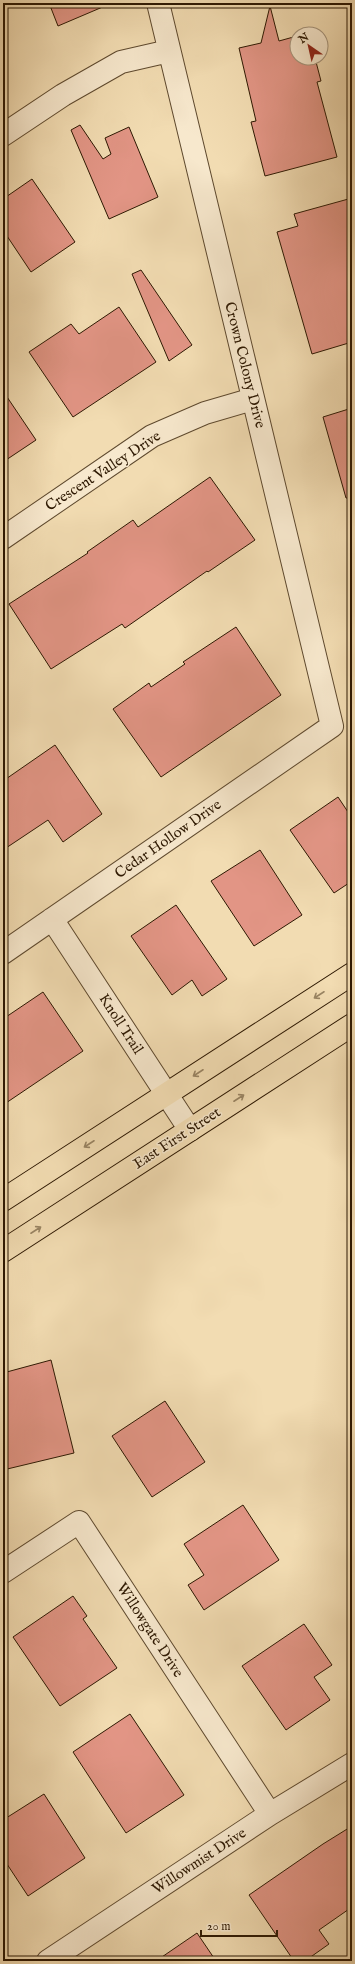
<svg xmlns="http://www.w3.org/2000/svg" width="355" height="1964" font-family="'IM FELL English',serif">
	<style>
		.building { fill: #e29585; stroke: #2d1802 }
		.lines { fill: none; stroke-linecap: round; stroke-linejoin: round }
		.minor-casing { stroke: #5e492e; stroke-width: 24 }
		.major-casing { stroke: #2d1802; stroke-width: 24 }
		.minor { stroke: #f7e8cd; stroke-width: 22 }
		.major { stroke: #f2dcb2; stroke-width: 22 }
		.oneway { stroke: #998463 }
		.labels { text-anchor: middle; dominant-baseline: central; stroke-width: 3; stroke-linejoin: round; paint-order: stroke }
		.street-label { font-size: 15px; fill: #2d1802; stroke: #f7e8cd }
	</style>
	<rect width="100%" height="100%" fill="#f2dcb2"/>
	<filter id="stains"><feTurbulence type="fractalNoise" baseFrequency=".005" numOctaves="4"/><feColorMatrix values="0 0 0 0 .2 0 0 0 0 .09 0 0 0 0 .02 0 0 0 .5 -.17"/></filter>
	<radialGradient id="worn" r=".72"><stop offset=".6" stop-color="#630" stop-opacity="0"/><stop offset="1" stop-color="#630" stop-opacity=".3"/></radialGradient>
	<!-- building -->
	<path class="building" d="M49 3H112L58 26Z
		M270 6 279 41 297 36V58H315L321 81 317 82 337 157 265 176 251 122 256 121 239 48 261 43Z
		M80 125 103 159 111 154 105 138 129 127 158 197 109 219 71 130Z
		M32 179 75 242 31 272 3 230V199Z
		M352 198V342L312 354 277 232 298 226 294 214Z
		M141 270 192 345 169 361 132 274Z
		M119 307 156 362 73 417 29 352 71 324 79 334Z
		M3 391 36 440 3 462Z
		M352 408V498H346L323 417Z
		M210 477 255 540 208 572 207 571 125 628 122 624 51 669 9 604 88 553 87 552 133 520 138 527Z
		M236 627 281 695 161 777 113 709 149 683 151 687 185 664 183 662Z
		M55 745 102 814 63 842 48 820 3 850V781Z
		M338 797 352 818V881L334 893 290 830Z
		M260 850 302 915 254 946 211 881Z
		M176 905 227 979 202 996 192 980 172 995 131 936Z
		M43 992 83 1051 3 1105V1019Z
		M51 1360 74 1453 3 1470V1373Z
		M165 1401 205 1462 152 1497 112 1436Z
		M243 1505 279 1560 204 1610 188 1585 204 1575 184 1544Z
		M73 1596 87 1616 83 1619 117 1668 60 1706 13 1637Z
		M304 1624 332 1665 314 1677 330 1700 286 1730 242 1666Z
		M130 1714 184 1795 126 1833 73 1752Z
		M44 1794 85 1858 28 1896 3 1858V1820Z
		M352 1826V1907L319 1930 329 1944 305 1961H294L249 1895 323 1844Z
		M197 1933 216 1961H156Z"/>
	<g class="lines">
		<!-- minor casing -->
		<g class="minor-casing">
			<path id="minor" d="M3 135 63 95 121 62 169 51
				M3 538 152 436 205 413 253 399
				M52 919 190 1130
				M3 953 332 726 158 3
				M3 1572 79 1522 270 1814
				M48 1961 270 1814 352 1764"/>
		</g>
		<!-- major casing -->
		<g class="major-casing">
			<path id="major" d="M3 1200 352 974
				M3 1251 352 1025"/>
		</g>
		<!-- minor -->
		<use href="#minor" class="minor"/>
		<!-- major -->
		<use href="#major" class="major"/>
	</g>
	<!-- one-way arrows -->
	<defs><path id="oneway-shaft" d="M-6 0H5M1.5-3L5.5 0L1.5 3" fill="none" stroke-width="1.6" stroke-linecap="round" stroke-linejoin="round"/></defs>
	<g class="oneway">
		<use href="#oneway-shaft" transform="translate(319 995) rotate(147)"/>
		<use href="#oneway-shaft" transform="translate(198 1073) rotate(147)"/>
		<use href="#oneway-shaft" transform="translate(239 1098) rotate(-33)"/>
		<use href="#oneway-shaft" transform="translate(89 1144) rotate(147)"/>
		<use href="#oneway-shaft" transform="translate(36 1230) rotate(-33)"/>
	</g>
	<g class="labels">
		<!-- street labels -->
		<g class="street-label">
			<text transform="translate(245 365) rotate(76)">Crown Colony Drive</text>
			<text transform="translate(103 471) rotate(-33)">Crescent Valley Drive</text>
			<text transform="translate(168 839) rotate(-35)">Cedar Hollow Drive</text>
			<text transform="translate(121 1024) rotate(57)">Knoll Trail</text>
			<text transform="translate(177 1138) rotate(-33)">East First Street</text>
			<text transform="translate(150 1630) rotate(57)">Willowgate Drive</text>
			<text transform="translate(199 1861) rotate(-33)">Willowmist Drive</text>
		</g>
	</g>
	<!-- margin -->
	<rect width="355" height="1964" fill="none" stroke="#f2dcb2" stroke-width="16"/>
	<rect x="4" y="4" width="347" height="1956" fill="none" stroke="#2d1802" stroke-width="2"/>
	<rect x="8" y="8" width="339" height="1948" fill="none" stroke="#2d1802"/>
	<!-- north arrow -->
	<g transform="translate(309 46) rotate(326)"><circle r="19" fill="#f7e8cd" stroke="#a6957c"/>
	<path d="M0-3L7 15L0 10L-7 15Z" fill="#8f2418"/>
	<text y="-6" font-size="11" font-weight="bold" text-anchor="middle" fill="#2d1802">N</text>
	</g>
	<!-- scale -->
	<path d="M201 1930v6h76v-6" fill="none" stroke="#2d1802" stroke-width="2"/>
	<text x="207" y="1930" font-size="12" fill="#2d1802" stroke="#f7e8cd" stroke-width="3" paint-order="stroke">20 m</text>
	<rect width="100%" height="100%" filter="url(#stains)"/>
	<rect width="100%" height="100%" fill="url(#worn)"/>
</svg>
